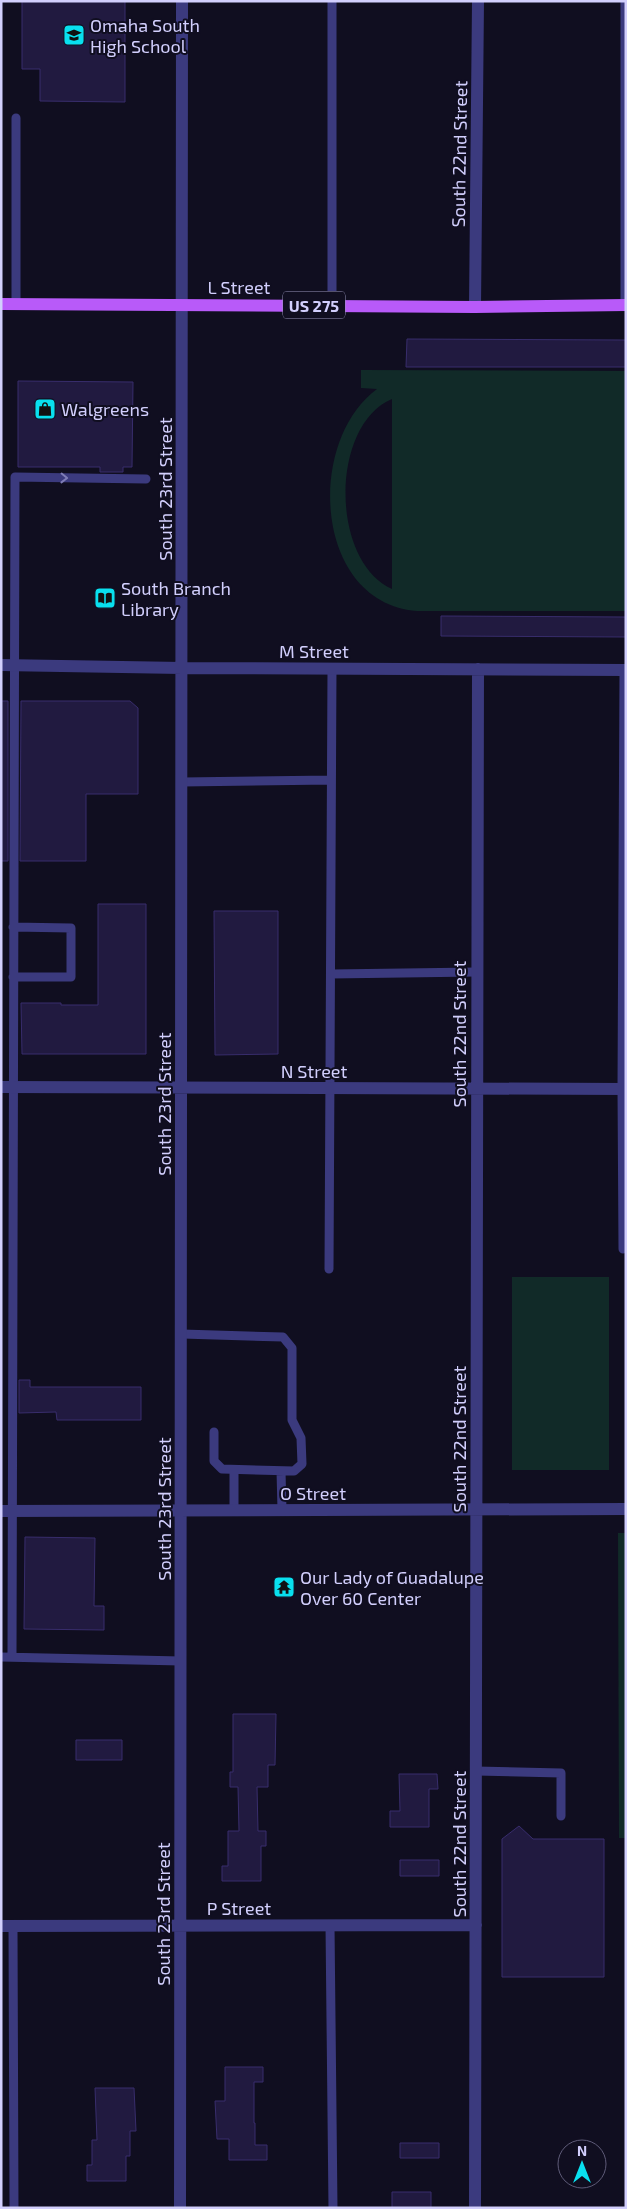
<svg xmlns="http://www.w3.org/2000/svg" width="627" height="2209" font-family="'Exo 2',sans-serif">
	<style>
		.green { fill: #112a28; fill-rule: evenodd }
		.building { fill: #211a40; stroke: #382d6c }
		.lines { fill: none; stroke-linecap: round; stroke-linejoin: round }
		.lane { stroke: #3b3a7e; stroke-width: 9 }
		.street { stroke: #3b3a7e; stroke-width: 12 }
		.primary { stroke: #b85af9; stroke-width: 12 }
		.oneway { stroke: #7f7db7 }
		.labels { text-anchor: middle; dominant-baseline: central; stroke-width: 4; stroke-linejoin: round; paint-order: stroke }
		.shield { fill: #100e20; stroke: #9895bb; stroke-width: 1 }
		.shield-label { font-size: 16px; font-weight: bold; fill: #d2cffd }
		.poi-label { font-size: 18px; fill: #d2cffd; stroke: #100e20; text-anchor: start }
		.street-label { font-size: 18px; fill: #d2cffd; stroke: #100e20 }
	</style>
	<rect width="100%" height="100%" fill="#100e20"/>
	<!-- green -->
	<path class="green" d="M361 370 626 371V611H417C314 603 305 442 377 389L361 388ZM392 399V589C330 561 330 425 392 399Z
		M512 1277H609V1470H512Z
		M618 1533H626V1838H619Z"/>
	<!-- building -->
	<path class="building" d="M22 1H125V102L40 101V69H22Z
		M407 339 626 340V367H406Z
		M18 381 133 382 132 467H123V472H100V467H18Z
		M441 616 626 617V637L441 636Z
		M1 701H8V861H1Z
		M21 701H130L138 708V794H86V861H20Z
		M98 904H146V1054H22L21 1003H61V1005H98Z
		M214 911H278V1054L215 1055Z
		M19 1380H30V1387H141V1420H57L56 1412 19 1413Z
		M25 1537 95 1538 94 1606H104V1630L24 1629Z
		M233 1714H276L275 1765H268V1787H257L258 1831H266V1846H261V1881H222V1866H228V1831H239L238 1787H230V1772H233Z
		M76 1740H122V1760H76Z
		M399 1774H437L438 1789H429V1827H390V1811H400Z
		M519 1826 533 1839H604V1977H502V1839Z
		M400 1860H439V1876H400Z
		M225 2067H263V2082H254V2123H255V2145H267V2160H229V2139H217L215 2101H225Z
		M95 2088H134L136 2131H130V2156H126V2181H87V2165H92V2140H97Z
		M400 2143H439V2158H400Z
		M392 2192H431V2208H392Z"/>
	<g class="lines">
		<!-- lane -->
		<path class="lane" d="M332 1V305
			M625 1V305
			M16 118V304
			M182 782 331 780
			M13 927 71 928V977H13
			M331 974 476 972
			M623 1249 622 1089 624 670
			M329 1269 332 669
			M182 1334 283 1337 292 1348V1420L301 1438 302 1464 294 1471 222 1469 214 1461V1432
			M234 1470V1510
			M281 1471 282 1510
			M1 1657 181 1661
			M12 1657 15 477 146 479
			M476 1771 561 1773V1816
			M330 1925 333 2208
			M13 1926 14 2208"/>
		<!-- street -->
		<path class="street" d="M475 307 478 1
			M1 665 182 668 626 670
			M1 1087 626 1089
			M1 1511 626 1509
			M1 1926 476 1925
			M180 2208 182 1
			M475 2208 478 669"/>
		<!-- primary -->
		<path class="primary" d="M1 304 475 307 626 305"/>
	</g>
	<!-- one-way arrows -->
	<defs><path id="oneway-chevron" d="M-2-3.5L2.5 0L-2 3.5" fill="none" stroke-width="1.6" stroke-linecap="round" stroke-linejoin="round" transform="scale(1.25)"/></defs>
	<use class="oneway" href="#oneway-chevron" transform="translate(64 478) rotate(1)"/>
	<!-- icons -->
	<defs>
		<g id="school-square" transform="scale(1.125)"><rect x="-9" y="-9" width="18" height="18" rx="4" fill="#09e0ef" stroke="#100e20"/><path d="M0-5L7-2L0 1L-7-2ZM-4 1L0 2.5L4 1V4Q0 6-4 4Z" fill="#111"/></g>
		<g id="shop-square" transform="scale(1.125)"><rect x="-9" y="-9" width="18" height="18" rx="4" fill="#09e0ef" stroke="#100e20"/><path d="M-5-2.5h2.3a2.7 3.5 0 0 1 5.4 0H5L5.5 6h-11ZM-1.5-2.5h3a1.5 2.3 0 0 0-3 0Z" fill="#111"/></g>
		<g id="library-square" transform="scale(1.125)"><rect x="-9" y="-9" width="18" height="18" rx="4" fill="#09e0ef" stroke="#100e20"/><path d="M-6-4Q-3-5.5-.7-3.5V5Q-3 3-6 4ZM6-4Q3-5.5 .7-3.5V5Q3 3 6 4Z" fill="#111"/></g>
		<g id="temple-square" transform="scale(1.125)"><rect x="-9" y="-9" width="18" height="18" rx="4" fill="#09e0ef" stroke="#100e20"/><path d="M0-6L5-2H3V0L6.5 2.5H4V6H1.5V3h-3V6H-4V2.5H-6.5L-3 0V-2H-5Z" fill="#111"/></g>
	</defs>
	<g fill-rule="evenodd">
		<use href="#school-square" x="74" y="35"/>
		<use href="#shop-square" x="45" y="409"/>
		<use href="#library-square" x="105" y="598"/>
		<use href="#temple-square" x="284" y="1587"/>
	</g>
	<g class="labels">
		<!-- shield labels -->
		<rect class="shield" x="283" y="291.5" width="62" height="27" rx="4"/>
		<g class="shield-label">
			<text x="314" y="305">US 275</text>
		</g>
		<!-- poi labels -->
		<g class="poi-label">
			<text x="90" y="25">Omaha South<tspan x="90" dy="21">High School</tspan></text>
			<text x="61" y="409">Walgreens</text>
			<text x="121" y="588">South Branch<tspan x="121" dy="21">Library</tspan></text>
			<text x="300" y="1577">Our Lady of Guadalupe<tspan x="300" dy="21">Over 60 Center</tspan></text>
		</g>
		<!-- street labels -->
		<g class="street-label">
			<text transform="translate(459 154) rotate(-89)">South 22nd Street</text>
			<text x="239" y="287">L Street</text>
			<text transform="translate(165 489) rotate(-90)">South 23rd Street</text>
			<text x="314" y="651">M Street</text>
			<text transform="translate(459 1034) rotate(-90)">South 22nd Street</text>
			<text x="314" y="1071">N Street</text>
			<text transform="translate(164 1104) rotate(-90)">South 23rd Street</text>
			<text transform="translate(459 1439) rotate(-90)">South 22nd Street</text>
			<text x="313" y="1493">O Street</text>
			<text transform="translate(164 1509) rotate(-90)">South 23rd Street</text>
			<text transform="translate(459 1844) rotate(-90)">South 22nd Street</text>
			<text x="239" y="1908">P Street</text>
			<text transform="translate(163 1914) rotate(-90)">South 23rd Street</text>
		</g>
	</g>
	<!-- border -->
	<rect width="627" height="2209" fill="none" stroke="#d2cffd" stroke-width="5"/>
	<!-- north arrow -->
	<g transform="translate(582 2164)"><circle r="24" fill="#100e20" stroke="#5e5b78"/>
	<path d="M0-4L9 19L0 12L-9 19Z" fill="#09e0ef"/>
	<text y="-8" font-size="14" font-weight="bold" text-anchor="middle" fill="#d2cffd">N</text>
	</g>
</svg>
